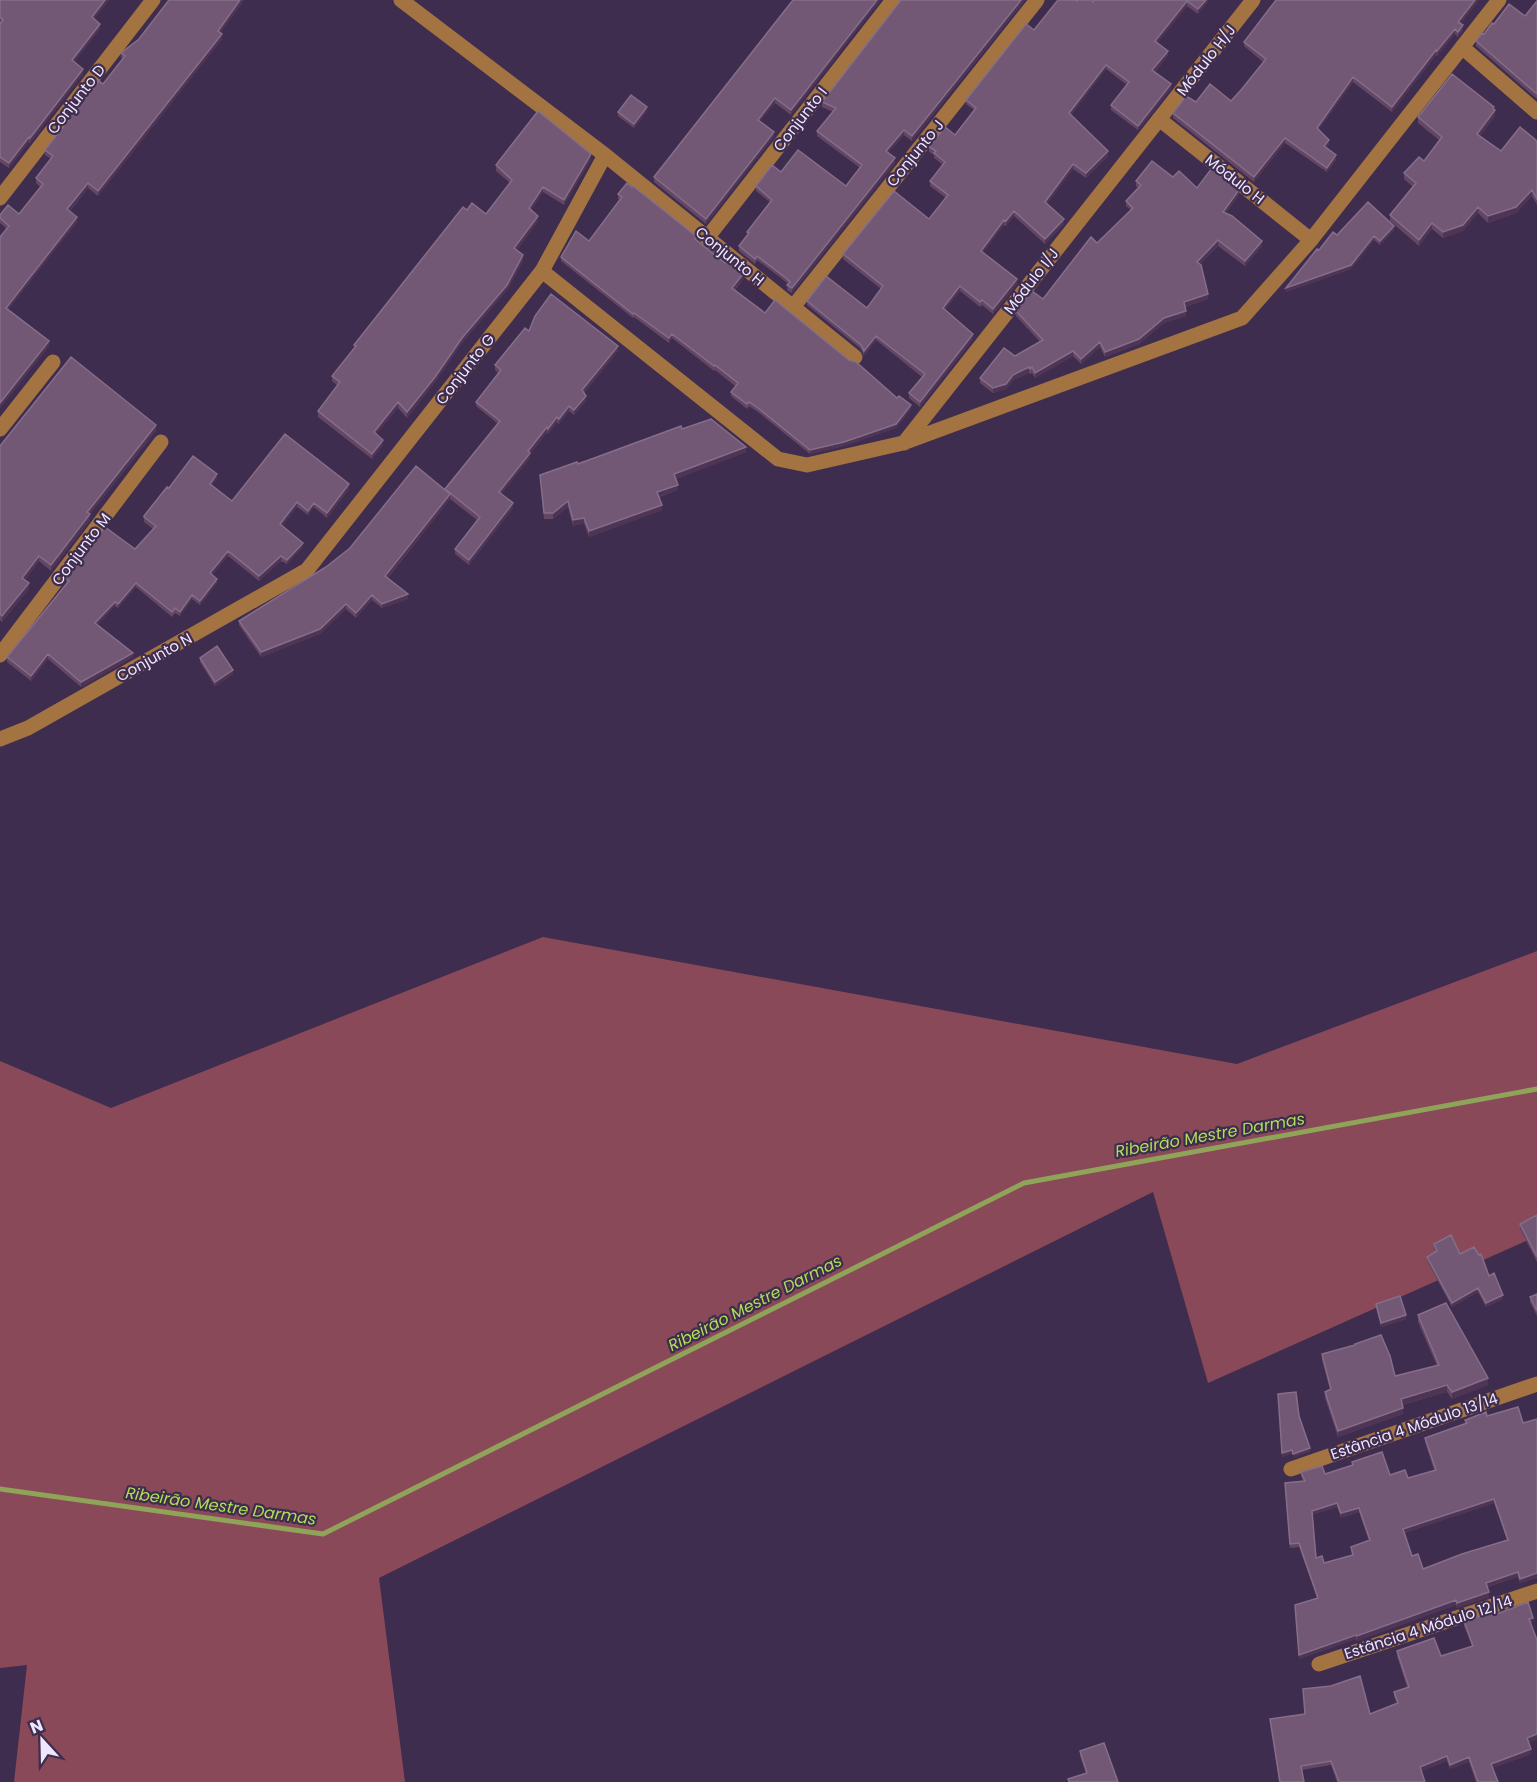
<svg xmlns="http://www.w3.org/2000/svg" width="1537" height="1782" font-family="Poppins,sans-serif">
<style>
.green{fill:#894958}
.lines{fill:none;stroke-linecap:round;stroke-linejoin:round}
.stream{stroke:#8fa459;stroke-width:5}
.minor{stroke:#a37341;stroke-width:15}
.wall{fill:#634764;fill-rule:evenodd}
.shaded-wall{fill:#4e3555}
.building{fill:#725875;stroke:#866e8a;stroke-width:1.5;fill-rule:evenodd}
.labels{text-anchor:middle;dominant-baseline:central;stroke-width:4.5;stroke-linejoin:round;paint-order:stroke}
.street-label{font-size:15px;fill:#f0e6fd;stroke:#3e2d4f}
.water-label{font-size:16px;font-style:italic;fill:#b0de56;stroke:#3e2d4f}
</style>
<rect width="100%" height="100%" fill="#3e2d4f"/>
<!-- green -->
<path class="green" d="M543,937L1237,1064L1537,951V1236L1208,1383L1153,1192L379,1578L405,1782H14L27,1665L0,1668V1061L111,1108Z"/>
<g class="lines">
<!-- stream -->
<path class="stream" d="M0,1489L323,1534L1024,1183L1537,1089"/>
<!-- minor -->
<path class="minor" d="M401,0L605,155L855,357
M1462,47L1537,112
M1159,119L1311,240
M0,198L153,0
M707,238L893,0
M542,271L778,459L807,465L903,443L1242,318L1311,240L1499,0
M793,307L1037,0
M0,429L53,362
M904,443L1253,0
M0,655L161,442
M0,739L28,728L307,570L542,271L605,155
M1291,1469L1537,1384
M1319,1664L1537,1591"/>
</g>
<!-- wall -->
<path class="wall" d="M0,0H109L94,19L100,29L74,62L83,74L30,143L29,142L9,168L0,162Z
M169,0H244L220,33L222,39L98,196L88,188L70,211L77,222L8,309L49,346L0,408L7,229L0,223V215L19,214L40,187L36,183V178L51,159L45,155V150L103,84L123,59L121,58V53L139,39Z
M793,0L791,115L775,103L760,121L774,136L706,224L654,182V177Z
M901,0H1025L912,141L904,135L888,153L895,163L792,293L787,290L788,284L786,282L757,260L755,264L739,251V246L747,235V232L770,202L756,191V186L781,172L846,186L860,168L817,136V131L833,112L822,107V102Z
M1209,0L1198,14L1187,6L1157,43L1168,55L1155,72L1171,89L1138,130L1111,110V105L1127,85L1106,69L1071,115L1108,156L1086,178L1073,169L1047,204L1064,224L1045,244L1014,216L1006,226L1004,225L983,252L1017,284L993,314L982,305L980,307L960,291L945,310L973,339L920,407L909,398V393L922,377L876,340L864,356L861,349L807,305V301L867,308L881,289L843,259V254L929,219L946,198L930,186V181L943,165L934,158V155L929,152V147L955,135L974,110L966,104V100L1034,30L1077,1Z
M1479,0L1460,24L1463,30L1458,37L1455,34L1437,56L1436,55L1392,112L1353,82L1319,129L1329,144L1327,148L1336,160L1327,172L1285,143L1254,182L1173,118V113L1196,102L1231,101L1241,90L1263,62L1244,46V42Z
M1537,1V99L1476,46V41L1494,24L1525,16Z
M1494,109L1495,116L1480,136L1501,151L1537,141V205L1532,196L1516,213L1488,223L1478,213L1463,231L1443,238L1432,229L1419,246L1390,221V215L1413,187L1404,179V173L1424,161L1439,140L1418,123V117Z
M647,111L634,128L618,116V112Z
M591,159L564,205L543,192L531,210L538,221L517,250L523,261L507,290L462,343L435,382L407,418L398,408L376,434L383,445L372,459L318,417V411L338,386L332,381V376L354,348V345L467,210L486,214L510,183L496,171V165Z
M1173,177L1197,188L1239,195L1226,213L1262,246L1245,266L1218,246L1200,264L1208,299L1185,307L1186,316L1164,323L1139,344L1105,357L1100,347L1081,364L1073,356L1035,378L1032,373L1030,374L1029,373L1013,380L1006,389L993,393L980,383V378L1015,356L1040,342L1016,316V311L1043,299L1131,210L1126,206V201L1138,188L1136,186V181Z
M618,194L695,239L743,279L735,290L765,313L849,360L911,409L896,428L844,446L810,454L758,412L749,406L747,409L731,396V392L735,386L715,370L714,371L672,338L669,343L634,317L633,318L561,261V257L589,241L620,200L618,199Z
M1394,230L1380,245L1374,240L1351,269L1286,292L1319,250L1337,235Z
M529,331L618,351L584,393L586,401L574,415L569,411L559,424L557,422L548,434L547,432L530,454V458L501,494L513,508L469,565L455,554V549L477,520L450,499L388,578L408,599L382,608L372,600L356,618L346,609L320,634L261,657L239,625V621L326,567L445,490L498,424L476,406V402L498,373L495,370V365Z
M682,429L746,452L676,479L678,490L659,497L662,510L589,537L584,523L573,526L568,507L553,519H544L540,475Z
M156,431L90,514V520L51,571L39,561L25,580L29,589L2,622L0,620V446Z
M217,479L212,485L232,501L349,489L327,518L314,507L308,515L297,507L282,526L303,547L287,564L281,561L259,581L228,556L212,575L217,583L200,605L192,599L180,616L175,613L172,617L136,587L118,608L115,606L97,625L133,657L81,687L48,659L31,681L7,662V657L66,583V579L135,549L153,529L144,522V516L169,488Z
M200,658L233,674L215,686L200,662Z
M1537,1215V1262L1520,1229V1224Z
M1434,1244L1460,1254L1489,1276L1503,1299L1486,1307L1478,1292L1452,1307L1427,1261V1257L1436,1252L1434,1248Z
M1537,1294V1316L1530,1302V1297Z
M1376,1304L1406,1319L1381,1327L1376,1308Z
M1418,1315L1488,1385L1452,1399L1447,1392L1402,1405L1403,1414L1338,1437L1325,1398V1392L1330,1390L1322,1360V1354L1395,1376L1437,1366L1418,1322Z
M1487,1416L1523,1423L1537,1419V1578L1520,1583L1518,1577L1487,1587L1489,1597L1457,1608L1456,1605L1357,1641L1356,1639L1299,1659L1295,1610L1317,1598L1299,1547L1290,1548L1285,1488L1303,1481L1301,1476V1472L1325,1474L1352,1466V1462L1390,1475L1408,1478L1434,1470L1425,1442V1438L1465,1424V1420ZM1494,1503L1507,1540L1423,1569L1412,1556L1404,1533ZM1337,1507L1341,1518L1359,1512L1369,1541L1351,1547L1352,1555L1324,1563L1316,1558L1312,1515Z
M1497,1614L1533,1622L1531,1623L1537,1640V1739L1528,1742L1531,1754L1492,1768L1498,1782H1476L1469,1762L1450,1769L1447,1761L1421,1771L1425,1782H1337L1331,1765L1302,1770L1304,1782H1279L1270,1719L1370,1714L1397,1704L1394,1696V1692L1407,1687L1397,1656V1651L1441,1656L1472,1646L1464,1626V1621Z
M1080,1751L1118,1782H1068V1779L1086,1773L1080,1756Z"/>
<!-- shaded-wall -->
<path class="shaded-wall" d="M105,0H109L92,22V17Z
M240,0H244L218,36V31Z
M877,0H881L791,115V110Z
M1021,0H1025L912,141V136Z
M1206,0H1209L1198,14V9Z
M1475,0H1479L1458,27V22Z
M1187,1V6L1155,46V41Z
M100,24V29L72,65V60Z
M1463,25V30L1458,37V32Z
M1455,29V34L1437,56V51Z
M222,34V39L98,196V191Z
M1436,50V55L1392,112V107Z
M1168,51V55L1152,75V70Z
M1106,65V69L1069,118V113Z
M83,69V74L30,143V138Z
M1353,77V82L1317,132V128Z
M1171,84V89L1138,130V126Z
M775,98V103L758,124V120Z
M647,107V111L634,128V124Z
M1494,107L1495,116L1477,140V134Z
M904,130V135L886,156V151Z
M774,132V136L706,224V219Z
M29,137V142L9,168V163Z
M1285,138V143L1254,182V177Z
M1329,140V144L1324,151V146Z
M1108,151V156L1086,178V173Z
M591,154V159L564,205V200Z
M1336,155V160L1327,172V168Z
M895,158V163L792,293V288Z
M1073,164V169L1045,207V202Z
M88,183V188L67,214V209Z
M543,187V192L529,214V208Z
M1239,190V195L1223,217V212Z
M1532,190V196L1516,213L1488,223V216Z
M1478,207V213L1463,231L1443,238V232Z
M1014,211V216L1006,226V221Z
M538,216V221L514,254V248Z
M77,217V222L6,313V308Z
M1064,219V224L1045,244V239Z
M1004,220V225L981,255V251Z
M1432,223V229L1419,246V240Z
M1394,226V230L1380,245V241Z
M1374,236V240L1351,269L1286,292V288Z
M1218,240V246L1197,267V262Z
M1262,241V246L1245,266V261Z
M523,255V261L507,290L462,343L435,382L407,418V412Z
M743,274V279L732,292V288Z
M1017,279V284L993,314V309Z
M960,286V291L943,313V308Z
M1208,294V299L1184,307V302Z
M1186,311V316L1164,323L1139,344L1105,357V352L1164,318Z
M672,334V338L669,343V338Z
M973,334V339L920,407V402Z
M876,336V340L864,356V351Z
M49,341V346L0,408V403Z
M1100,342V347L1081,364V359Z
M618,346V351L582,395V390Z
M1073,351V356L1035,378V373Z
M1029,367V373L1013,380L1006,389L993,393V388L1013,375Z
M586,396V401L574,415V410Z
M398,402V408L374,437V432Z
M911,405V409L896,428L844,446L810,454V450Z
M569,406V411L559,424V419Z
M557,417V422L548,434V429Z
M156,425V431L90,514V520L51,571V565L87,512Z
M547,427V432L530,454V458L499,497V492Z
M383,440V445L372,459V454Z
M746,447V452L674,480V474Z
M217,474V479L210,488V484Z
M349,484V489L327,518V513Z
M678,485V490L657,497V492Z
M450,494V499L385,581V576Z
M568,501V507L553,519V513Z
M297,502V507L280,529V524Z
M314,503V507L308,515V511Z
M513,503V508L469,565V560Z
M662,505V510L589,537V531Z
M584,518V523L573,526V520Z
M303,543V547L287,564V560Z
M228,551V556L210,578V573Z
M39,556V561L22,584V578Z
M281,556V561L259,581V576Z
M217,579V583L200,605V601Z
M29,583V589L2,622V616Z
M136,583V587L118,608V604Z
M408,594V599L382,608V604Z
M192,595V599L180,616V612Z
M372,595V600L356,618V613Z
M115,602V606L95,627V623Z
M346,604V609L320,634L261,657V652Z
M133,653V657L81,687V682Z
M48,654V659L31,681V676Z
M233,670V674L215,686V682Z
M1478,1288V1292L1452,1307V1303Z
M1503,1295V1299L1486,1307V1303Z
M1406,1315V1319L1381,1327V1323Z
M1488,1378V1385L1452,1399V1392Z
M1447,1385V1392L1401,1405V1399Z
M1403,1408V1414L1338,1437V1431Z
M1310,1448V1452L1293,1458V1454Z
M1292,1450V1454L1282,1457V1453Z
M1494,1499V1503L1403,1533V1529Z
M1337,1503V1507L1312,1515V1511Z
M1359,1508V1512L1341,1518V1513Z
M1518,1572V1577L1486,1587V1583Z
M1537,1573V1578L1520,1583V1579Z
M1489,1592V1597L1457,1608V1603Z
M1456,1600V1605L1357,1641V1636Z
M1533,1618V1622L1529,1623V1619Z
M1356,1635V1639L1299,1659V1655Z
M1537,1734V1739L1527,1742V1738Z
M1531,1749V1754L1491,1768V1764Z
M1447,1756V1761L1420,1772V1767Z
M1469,1757V1762L1450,1769V1765Z"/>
<!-- building -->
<path class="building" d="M0,0H105L92,17L100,24L72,60L83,69L30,138L29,137L9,163L0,157V24L3,20L0,17Z
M169,0H240L218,31L222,34L98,191L88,183L67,209L77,217L6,308L49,341L0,403V237L9,226L0,218V215L8,205L19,214L43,184L36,178L53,156L45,150L99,81L103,84L125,56L121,53L139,39Z
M793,0H877L791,110L775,98L758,120L774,132L706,219L654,177Z
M901,0H1021L912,136L904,130L886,151L895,158L792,288L787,285L790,282L786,278L757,256L755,259L739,246L749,233L747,232L772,200L756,186L772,165L781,172L798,150L846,186L862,165L817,131L836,108L822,102Z
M1058,0H1075L1077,1L1078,0H1091L1093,2L1094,0H1206L1198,9L1187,1L1155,41L1168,51L1152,70L1171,84L1138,126L1111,105L1129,82L1106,65L1069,113L1108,151L1086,173L1073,164L1045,202L1064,219L1045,239L1014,211L1006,221L1004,220L981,251L1017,279L993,309L982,300L980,302L960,286L943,308L973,334L920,402L909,393L925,374L876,336L864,351L861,345L807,301L826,276L867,308L883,286L843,254L894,191L929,219L948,195L930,181L945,162L934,153L936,151L929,147L945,127L955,135L976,108L966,100L1026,24L1034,30Z
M1276,0H1475L1458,22L1463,25L1458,32L1455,29L1437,51L1436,50L1392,107L1353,77L1317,128L1329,140L1324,146L1336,155L1327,168L1285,138L1254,177L1173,113L1186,96L1196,102L1210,84L1231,101L1241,90L1266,59L1244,42Z
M1537,1V94L1476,41L1482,33L1484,34L1492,23L1494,24L1509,4L1525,16Z
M1452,74L1494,107L1493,109L1495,110L1477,134L1501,151L1520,127L1537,141V199L1532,190L1516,207L1488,216L1478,207L1463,225L1443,232L1432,223L1419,240L1390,215L1416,183L1404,173L1419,157L1424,161L1442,137L1418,117Z
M631,95L647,107L634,124L618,112Z
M538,111L591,154L564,200L543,187L529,208L538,216L514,248L523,255L507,285L462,338L435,377L407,412L398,402L374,432L383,440L372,454L318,411L340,382L332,376L356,346L354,345L463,207L467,210L472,203L486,214L512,180L496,165Z
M1152,161L1173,177L1179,171L1197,188L1212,168L1239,190L1223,212L1232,216L1262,241L1245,261L1218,240L1197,262L1201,265L1208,294L1184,302L1186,311L1164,318L1139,339L1105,352L1100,342L1081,359L1073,351L1035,373L1032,367L1030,369L1029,367L1013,375L1006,384L993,388L980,378L1004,348L1015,356L1043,340L1016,311L1032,291L1043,299L1091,237L1097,243L1133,208L1126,201L1141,185L1136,181Z
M627,183L632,187L633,186L696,236L695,239L725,263L727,261L743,274L732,288L765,313L775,300L849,360L856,362L897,398L899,396L911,405L896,424L844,442L810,450L758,408L749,402L747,404L731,392L738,383L715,365L714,366L672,334L669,338L634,313L633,314L561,257L576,231L589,241L622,197L618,194Z
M1368,202L1394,226L1380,241L1374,236L1351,265L1286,288L1317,249L1319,250L1333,232L1337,235Z
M551,294L618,346L582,390L586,396L574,410L569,406L559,419L557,417L548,429L547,427L528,451L530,453L499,492L513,503L469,560L455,549L480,517L445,489L500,421L476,402L501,370L495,365L525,328L529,331L535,316Z
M71,357L156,425L89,510L87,512L90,514L51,565L39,556L22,578L29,583L2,616L0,614V446Z
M711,419L746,447L674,474L678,485L657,492L662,505L589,531L584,518L573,520L568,501L553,513H544L540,475L577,462L578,464L681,426L682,429Z
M285,434L349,484L327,513L314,503L308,511L297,502L280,524L303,543L287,560L281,556L259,576L228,551L210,573L217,579L200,601L192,595L180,612L175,608L172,612L136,583L118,604L115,602L95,623L133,653L81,682L48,654L31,676L7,657L69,581L66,579L105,527L135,549L156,526L144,517V516L167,487L169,488L193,456L217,474L210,484L232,501Z
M416,466L450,494L385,576L408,594L382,604L372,595L356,613L346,604L320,629L261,652L239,621L326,567L350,548Z
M217,646L233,670L215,682L200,658Z
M1537,1215V1257L1520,1224Z
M1451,1235L1460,1254L1474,1247L1479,1255L1481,1254L1489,1276L1494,1273L1503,1295L1486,1303L1478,1288L1452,1303L1427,1257L1437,1251L1434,1244Z
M1537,1294V1311L1530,1297Z
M1400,1296L1406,1315L1381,1323L1376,1304Z
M1446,1303L1488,1378L1452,1392L1447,1385L1401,1399L1403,1408L1338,1431L1325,1392L1331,1389L1322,1354L1355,1345V1344L1381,1335L1390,1356L1395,1376L1439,1365L1418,1315Z
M1296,1392L1299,1416L1310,1448L1293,1454L1292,1450L1282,1453L1278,1394Z
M1518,1407L1523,1423L1537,1419V1573L1520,1579L1518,1572L1486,1583L1489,1592L1457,1603L1456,1600L1357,1636L1356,1635L1299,1655L1295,1605L1318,1598L1299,1543L1290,1544L1285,1483L1305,1481L1301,1472L1322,1466L1325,1474L1353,1465L1352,1462L1382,1452L1390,1475L1405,1470L1408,1478L1436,1470L1425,1438L1467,1423L1465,1420L1486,1412L1487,1416ZM1494,1499L1508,1540L1462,1554L1423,1569L1418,1554L1412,1556L1403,1529ZM1337,1503L1341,1513L1359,1508L1370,1540L1351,1547L1353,1555L1324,1563L1322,1556L1316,1558L1312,1511Z
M1528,1602L1533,1618L1529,1619L1537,1640V1734L1527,1738L1531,1749L1491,1764L1498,1782H1478L1469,1757L1450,1765L1447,1756L1420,1767L1425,1782H1339L1331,1761L1301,1766L1304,1782H1280L1270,1719L1305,1714L1303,1689L1331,1686L1360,1676L1370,1714L1398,1703L1394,1692L1409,1687L1397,1651L1434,1638L1441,1656L1473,1646L1464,1621L1496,1611L1497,1614Z
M1104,1743L1118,1782H1069L1068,1779L1087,1773L1080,1751Z"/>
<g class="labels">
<!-- street labels -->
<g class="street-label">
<text transform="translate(1206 60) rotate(-52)">Módulo H/J</text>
<text transform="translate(76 99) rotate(-52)">Conjunto D</text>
<text transform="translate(800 119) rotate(-52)">Conjunto I</text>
<text transform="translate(915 153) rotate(-51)">Conjunto J</text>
<text transform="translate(1235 179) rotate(38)">Módulo H</text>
<text transform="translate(730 256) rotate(39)">Conjunto H</text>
<text transform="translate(1031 281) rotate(-52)">Módulo I/J</text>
<text transform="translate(465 369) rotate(-52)">Conjunto G</text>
<text transform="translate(81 549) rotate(-53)">Conjunto M</text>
<text transform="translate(154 657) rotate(-29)">Conjunto N</text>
<text transform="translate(1414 1426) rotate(-19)">Estância 4 Módulo 13/14</text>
<text transform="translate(1428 1627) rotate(-18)">Estância 4 Módulo 12/14</text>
</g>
<!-- water labels -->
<g class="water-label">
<text transform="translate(1210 1135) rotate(-10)">Ribeirão Mestre Darmas</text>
<text transform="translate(755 1303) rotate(-27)">Ribeirão Mestre Darmas</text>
<text transform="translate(221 1506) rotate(8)">Ribeirão Mestre Darmas</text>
</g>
</g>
<!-- north arrow -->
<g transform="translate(42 1740) rotate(338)" stroke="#3e2d4f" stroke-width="4.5" paint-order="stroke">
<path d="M0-4.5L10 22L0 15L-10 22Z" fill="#f0e6fd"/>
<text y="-9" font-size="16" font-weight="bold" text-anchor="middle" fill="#f0e6fd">N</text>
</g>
</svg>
